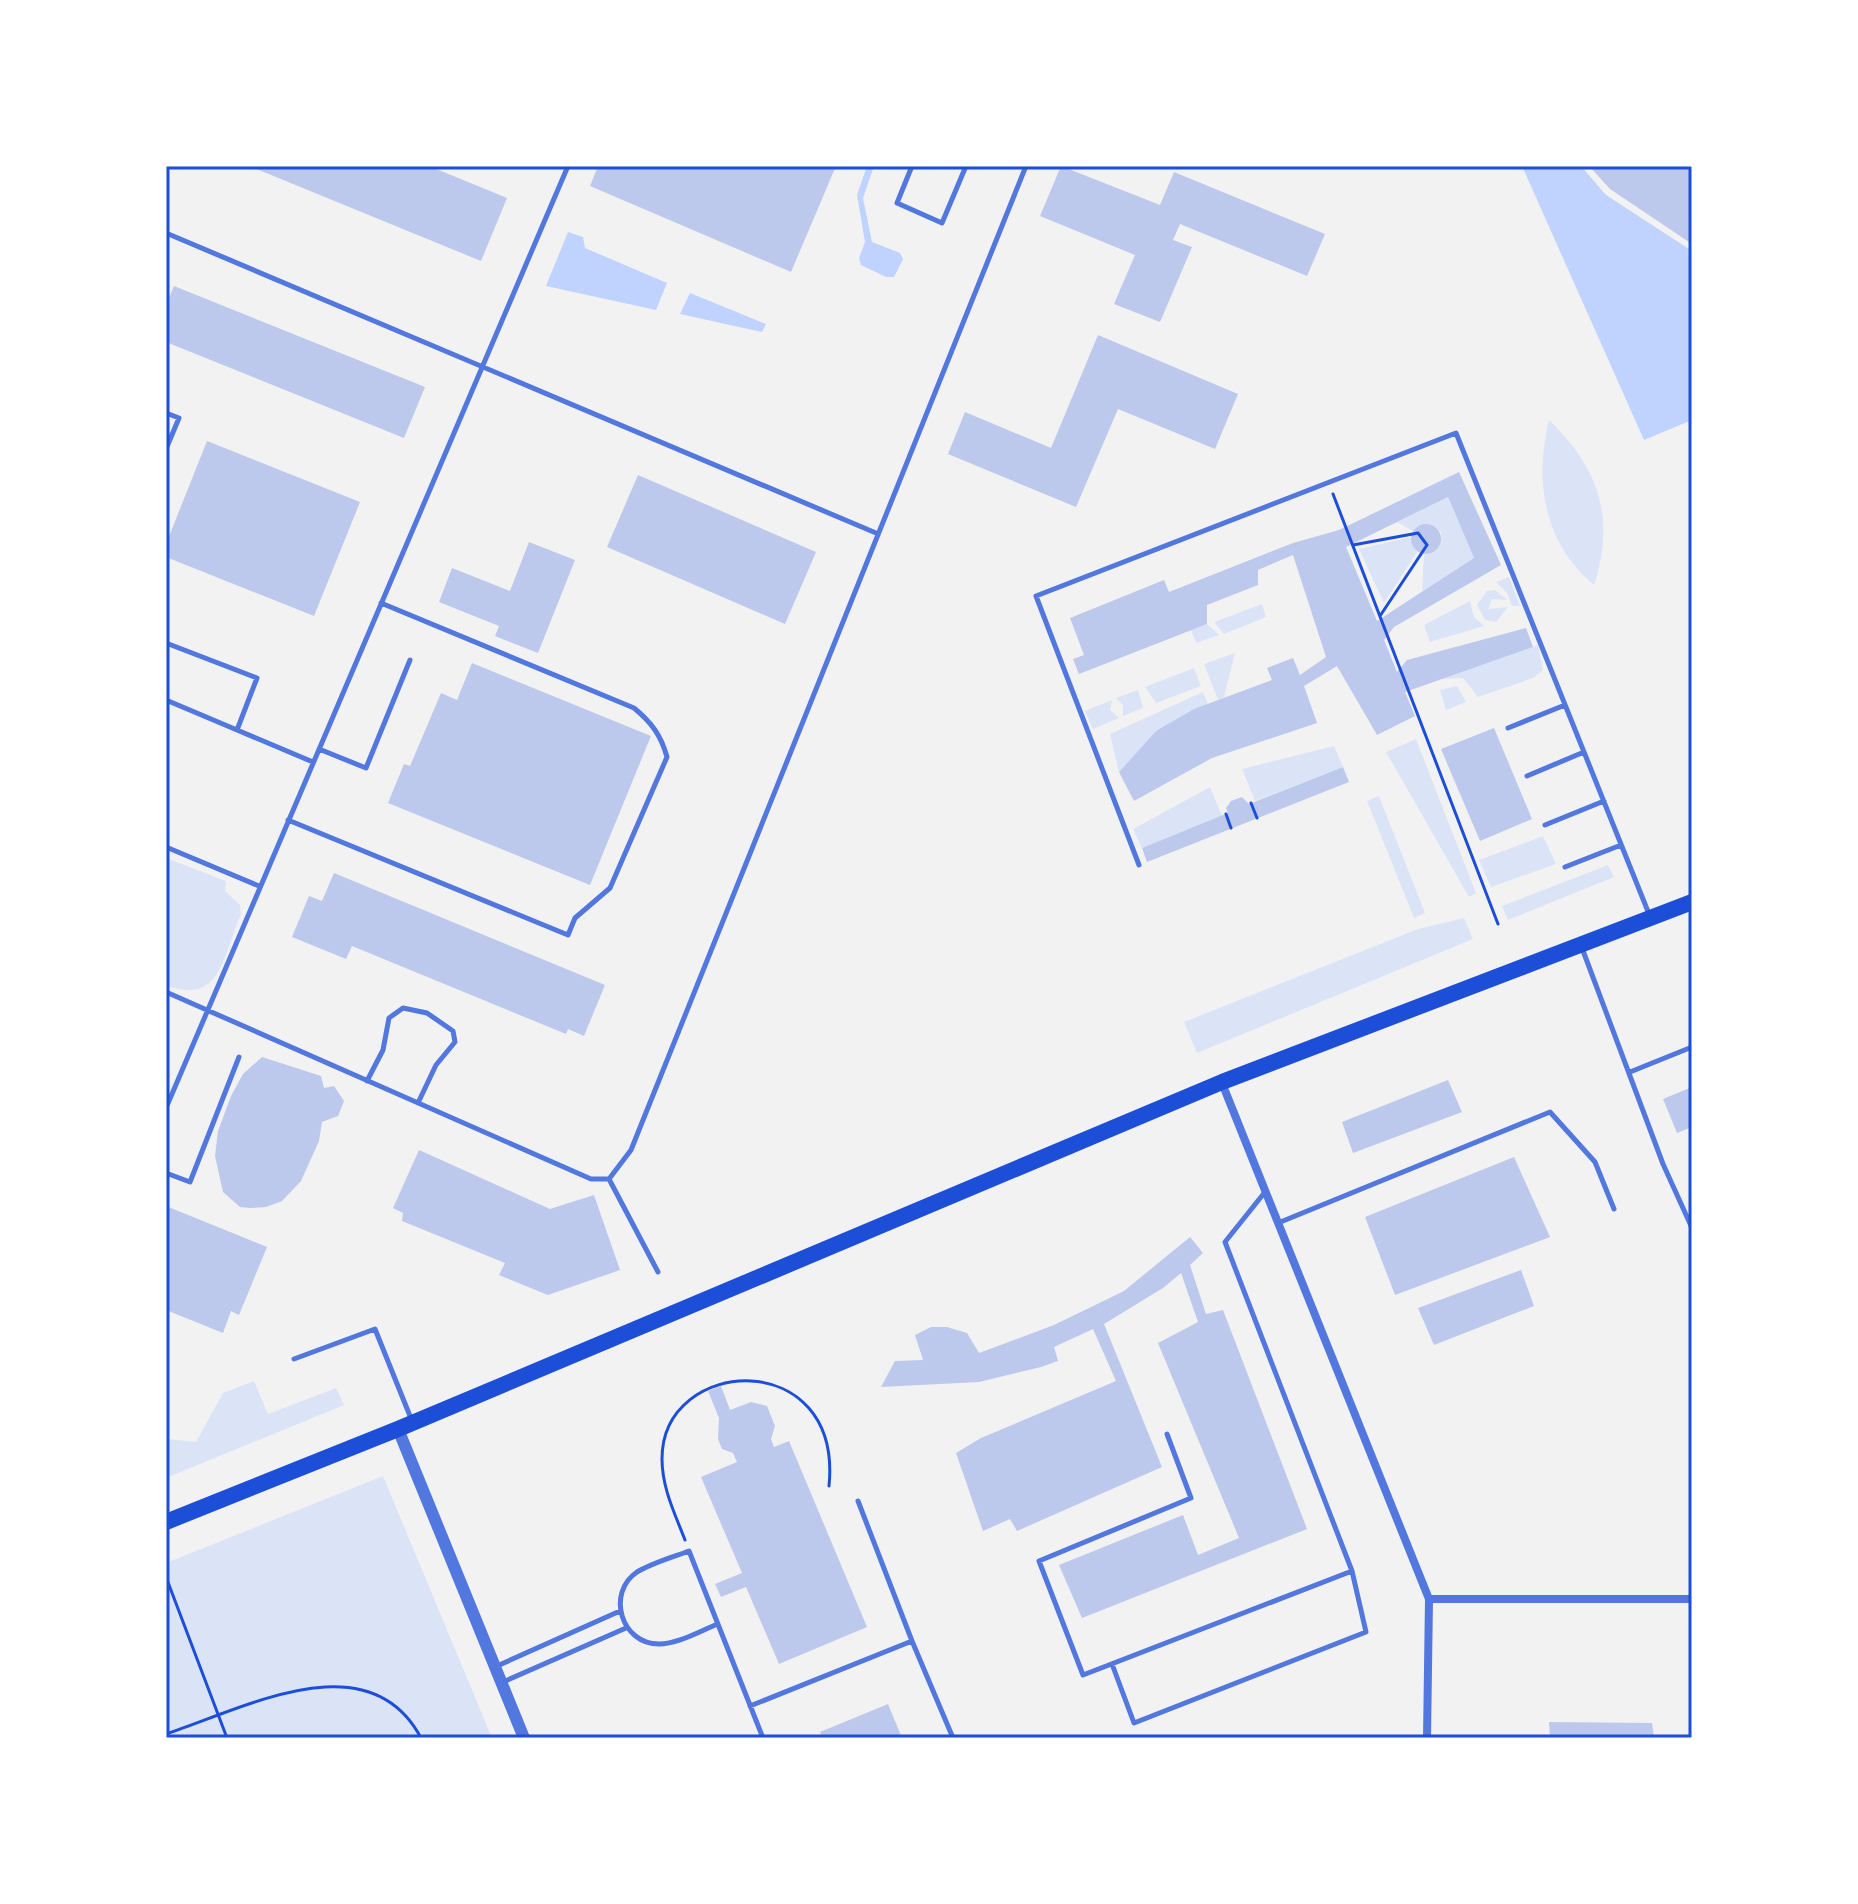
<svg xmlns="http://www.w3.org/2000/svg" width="1858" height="1904" font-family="'Fira Sans',sans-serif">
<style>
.green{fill:#dbe4f7}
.water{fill:#bfd3fe}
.building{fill:#bdc9ec;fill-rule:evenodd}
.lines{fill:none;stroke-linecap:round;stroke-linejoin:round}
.path{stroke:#1d4ed8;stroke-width:3}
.service{stroke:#5277de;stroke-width:5}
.minor{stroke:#5277de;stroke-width:8}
.tertiary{stroke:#5277de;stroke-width:12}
.primary{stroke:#1d4ed8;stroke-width:16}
.neatline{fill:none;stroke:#1d4ed8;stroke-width:3}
</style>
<rect width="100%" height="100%" fill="#f2f2f2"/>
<!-- green -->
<path class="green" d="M1549,420C1599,468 1616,518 1594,585C1543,542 1534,481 1549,420Z
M1448,497L1474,558L1422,592L1424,555L1440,546L1441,532L1429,524L1413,531L1397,522Z
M1411,537L1417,552L1384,603L1359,549Z
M1509,577L1520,606H1512L1507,593L1496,582Z
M1495,590L1507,600L1492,599L1488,609L1508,607L1496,622L1485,620L1477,605L1487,591Z
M1470,601L1474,617L1484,626L1430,642L1424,625Z
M1262,604L1266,617L1224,634L1214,622Z
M1207,624L1219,635L1196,643L1191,630Z
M1538,645L1543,670L1533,678L1478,697L1463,678L1442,679Z
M1235,653L1224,697L1218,700L1204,664Z
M1194,668L1201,686L1156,703L1145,687Z
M1457,686L1466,702L1446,710L1440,690Z
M1138,690L1143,708L1123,716V705L1116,698Z
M1203,692L1208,704L1156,731L1119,772L1110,734Z
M1112,700L1110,710L1119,718L1093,729L1085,711Z
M1416,739L1476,893L1469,897L1386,752Z
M1334,746L1343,767L1255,801L1242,769Z
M1210,787L1222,816L1142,848L1133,829Z
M1379,796L1425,913L1414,918L1367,801Z
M1543,836L1556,864L1491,887L1479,860Z
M166,858L226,881L225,891L240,905L241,914C223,955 221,1007 166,985Z
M1608,865L1614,877L1508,920L1502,906Z
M1464,918L1473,939L1197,1053L1184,1022L1418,929Z
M254,1381L268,1414L336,1388L344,1405L166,1478V1439L196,1442L223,1393Z
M383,1476L492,1738H166V1563Z"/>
<!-- water -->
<path class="water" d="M867,166H874L863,198L872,242L900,253L903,259L894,277H886L861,265L859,258L865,242L857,195Z
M1522,166H1581L1606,195L1692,251V420L1644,440Z
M568,232L583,237L585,248L667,283L656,310L546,286Z
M690,293L766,324L762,332L680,314Z"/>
<!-- building -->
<path class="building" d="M249,166H429L507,198L481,261Z
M598,166H836L791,272L590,186Z
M1061,166L1160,205L1174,172L1325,234L1307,276L1180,224L1173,240L1192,247L1160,322L1114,304L1135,255L1040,216Z
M1589,166H1692V244L1610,189Z
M174,286L425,387L404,438L166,342V305Z
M1098,335L1238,394L1215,449L1118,409L1076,507L948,454L965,412L1051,448Z
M207,441L360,502L314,616L166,557V544Z
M1459,472L1501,565L1394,627L1384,640L1397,672L1407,660L1526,628L1533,647L1405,692L1415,716L1377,735L1337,666L1304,686L1317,723L1212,758L1134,801L1119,772L1156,731L1194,709L1272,680L1267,668L1293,658L1300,675L1326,657L1293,555L1258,570V585L1207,605V624L1079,674L1073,659L1084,655L1070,618L1164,580L1169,592L1293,543L1339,530ZM1448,497L1474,558L1377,621L1346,547Z
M638,475L816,552L785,624L607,547Z
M1411 539a15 15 0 1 1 30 0a15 15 0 1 1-30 0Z
M529,542L575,560L538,653L495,636L499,626L439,602L452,568L510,591Z
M472,663L651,736L590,885L388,803L404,764L410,766L441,693L457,700Z
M1494,728L1532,819L1480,841L1441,749Z
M1343,767L1349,782L1147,862L1142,848L1228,813L1226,808L1231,801L1242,797L1249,804Z
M334,873L605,985L584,1036L568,1029L566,1034L352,946L346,959L292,937L309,896L322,901Z
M262,1057L321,1076L324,1088L334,1086L344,1101L338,1116L322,1122L319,1141L301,1181L282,1201L266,1207L250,1208L240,1207L223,1192L215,1156L218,1131L231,1096L243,1074Z
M1448,1080L1462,1112L1353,1153L1342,1122Z
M1692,1087V1127L1677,1133L1663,1099Z
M419,1150L550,1209L594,1195L620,1270L548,1295L499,1275L505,1263L402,1221L403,1213L393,1208Z
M1514,1157L1550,1237L1395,1295L1365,1217Z
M166,1206L267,1247L239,1315L231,1311L223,1333L166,1310Z
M1190,1237L1203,1253L1190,1265L1206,1314L1223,1310L1307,1529L1082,1618L1059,1565L1183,1515L1198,1555L1239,1538L1158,1343L1198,1322L1181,1273L1163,1288L1104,1324L1162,1467L1017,1531L1010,1519L983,1531L956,1453L981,1438L1116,1381L1093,1329L1054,1347L1058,1361L1041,1367L979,1382L881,1387L895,1361L923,1360L915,1335L931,1327H947L967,1333L979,1353L1054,1325L1124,1291Z
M1521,1270L1534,1306L1434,1345L1418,1308Z
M721,1386L730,1410L751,1402L767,1406L775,1426L771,1439L774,1447L789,1441L867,1627L779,1664L746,1587L721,1597L715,1584L742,1573L701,1477L737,1462L733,1453L722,1449L718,1439L719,1418L708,1391Z
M888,1704L902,1738H822L820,1732Z
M1549,1722L1652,1723L1654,1738H1550Z"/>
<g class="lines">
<!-- path -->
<path class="path" d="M1333,494L1498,924
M1353,545L1418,533L1427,545L1380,616
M1251,803L1257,818
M1226,814L1231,828
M685,1540C675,1514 662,1488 662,1459C662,1355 843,1346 829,1486
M166,1577L227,1738
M166,1734C245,1708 369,1640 421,1738"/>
<!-- service -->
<path class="service" d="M912,166L897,203L942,223L966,166
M166,233L876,533
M166,413L179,418L166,449
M166,643L257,678L237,730L313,762
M166,700L237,730
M1508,728L1565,705
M319,749L366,768L410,660
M1527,776L1584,752
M288,820L568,935L575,918L610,888L667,757C661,735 651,722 634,708L381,603
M1545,825L1604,801
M166,847L259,886
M1139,865L1036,596L1456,433L1649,914
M1565,867L1621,845
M1582,948L1663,1164L1692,1228
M166,992L591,1179H609L631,1150L1026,166
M1630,1072L1692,1047
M367,1081L383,1050L389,1018L403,1008L427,1013L453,1031L455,1042L436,1065L418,1103
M166,1108L568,166
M166,1173L190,1182L239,1057
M609,1179L658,1272
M1278,1223L1550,1112L1595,1162L1614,1209
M294,1359L375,1329L412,1421
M1167,1434L1191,1498L1039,1561L1083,1675L1352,1571L1225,1242L1265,1192
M718,1624C700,1631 678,1644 659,1644C621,1644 606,1593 637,1572C652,1563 673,1557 689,1551L763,1738
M912,1641L953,1738
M1112,1664L1134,1723L1366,1632L1352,1571
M497,1666L620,1611
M503,1682L626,1628
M750,1706L912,1641L858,1501"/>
<!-- minor -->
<path class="minor" d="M1222,1083L1429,1599L1427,1738
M1429,1599H1692"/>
<!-- tertiary -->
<path class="tertiary" d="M398,1429L524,1738"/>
<!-- primary -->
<path class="primary" d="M166,1522L398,1429L1222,1082L1692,902"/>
</g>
<!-- border -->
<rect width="1858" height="1904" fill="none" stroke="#ffffff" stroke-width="336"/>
<rect x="168" y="168" width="1522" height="1568" class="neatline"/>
</svg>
